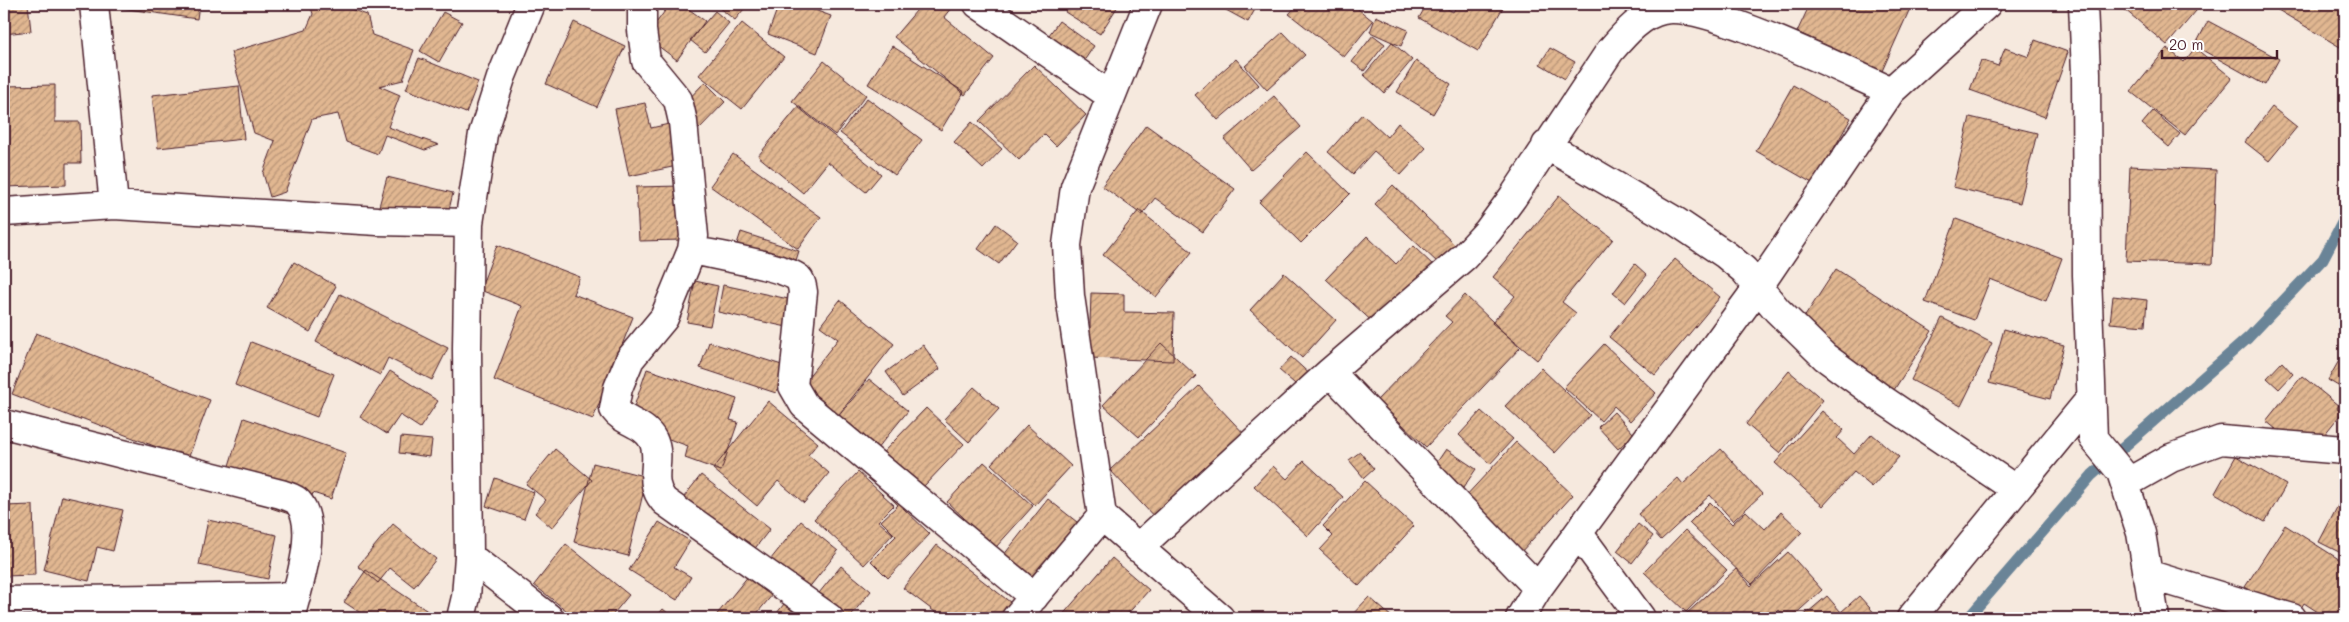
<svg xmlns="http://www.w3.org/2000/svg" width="2349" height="622" font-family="Mali,sans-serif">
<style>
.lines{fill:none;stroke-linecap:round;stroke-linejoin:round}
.stream{stroke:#6a8497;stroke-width:11}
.building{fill:url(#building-hatch);stroke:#4a1f2b}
.street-casing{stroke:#4a1f2b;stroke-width:31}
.street{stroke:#fff;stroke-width:28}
</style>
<defs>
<pattern id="building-hatch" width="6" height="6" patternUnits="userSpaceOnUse" patternTransform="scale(1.25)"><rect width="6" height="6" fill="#e1b791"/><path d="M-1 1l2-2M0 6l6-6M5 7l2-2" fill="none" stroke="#b89477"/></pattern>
</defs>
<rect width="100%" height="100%" fill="#f6e9de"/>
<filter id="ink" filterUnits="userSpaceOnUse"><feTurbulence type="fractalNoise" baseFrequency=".02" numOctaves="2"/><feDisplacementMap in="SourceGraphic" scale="10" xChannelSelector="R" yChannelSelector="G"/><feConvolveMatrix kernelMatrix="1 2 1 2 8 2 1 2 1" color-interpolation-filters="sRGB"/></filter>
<g filter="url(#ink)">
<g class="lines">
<!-- stream -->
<path class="stream" d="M1968,618L2092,475L2248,338L2323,259L2345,217"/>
</g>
<!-- building -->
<path class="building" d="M4,4H28L31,31L4,34Z
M122,4H199L197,19L121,8Z
M310,4H336L367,15L372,35L414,50L403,80L379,86L400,95L388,127L439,145L425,150L385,135L378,154L346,142L338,114L312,119L285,192L270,197L263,173L275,141L254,133L231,52L306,30L313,14Z
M670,4H682L705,21L677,60L646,37Z
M714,4H748L735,20Z
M779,4H798L831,16L817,53L768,34Z
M922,4H945L951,8L944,17L994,58L965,95L894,37Z
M1070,4H1115L1118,6L1100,34L1065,12Z
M1215,4H1258L1248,22Z
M1298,4H1352L1373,21L1344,57L1289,14Z
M1427,4H1439L1453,12L1458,4H1505L1478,51L1419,18Z
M1810,4H1912L1882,71L1797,32Z
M2118,4H2202L2167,45Z
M2268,4H2345V50Z
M715,11L729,23L705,52L690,40Z
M443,12L462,22L439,62L420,51Z
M1376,16L1408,30L1401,46L1370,32Z
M1059,21L1094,46L1075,74L1039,49Z
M2208,21L2279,59L2265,85L2195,46Z
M574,22L625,46L597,107L546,84Z
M742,23L784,57L742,109L699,75Z
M1283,32L1305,55L1267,90L1245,66Z
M1373,35L1385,44L1364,71L1352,62Z
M2035,40L2068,52L2045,117L1970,90L1981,60L1998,66L2005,48L2029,57Z
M1392,42L1412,60L1384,93L1364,75Z
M892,46L964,92L941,130L868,84Z
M1550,48L1575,62L1565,79L1540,64Z
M2167,48L2184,62L2195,48L2232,78L2185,135L2131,92Z
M419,58L478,82L466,113L406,89Z
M1236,59L1259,85L1218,120L1195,95Z
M824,61L866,95L835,135L792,101Z
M1416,61L1451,84L1433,114L1397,92Z
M1034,65L1086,115L1056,146L1044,134L1019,160L979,121Z
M705,82L725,102L699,129L679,109Z
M55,85V122H80L81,163H66V185L4,187V86Z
M1793,85L1851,118L1814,184L1756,151Z
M239,86L244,139L158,148L152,95Z
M1274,96L1301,127L1251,170L1224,139Z
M867,98L922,140L895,175L840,133Z
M645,103L651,128L669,124L677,166L629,176L615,109Z
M798,107L881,174L866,192L828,162L803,193L758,156Z
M2272,107L2297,127L2269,161L2245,142Z
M2153,111L2180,134L2169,147L2142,124Z
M1362,114L1387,137L1398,123L1426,148L1401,175L1374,151L1353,174L1328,152Z
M1970,117L2037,133L2020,203L1953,187Z
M972,122L1002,149L983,169L954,142Z
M1146,125L1235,189L1203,232L1155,198L1142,215L1102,186Z
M1307,152L1350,194L1301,243L1259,202Z
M733,154L821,217L798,249L710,186Z
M2130,166L2216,170L2212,264L2126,261Z
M387,177L453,193L445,226L378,210Z
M1393,185L1455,245L1438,263L1375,204Z
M681,186L683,240L639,241L636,187Z
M1559,196L1613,239L1562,302L1576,313L1537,360L1492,323L1515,296L1493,277Z
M1139,210L1192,252L1156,297L1103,255Z
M1956,219L2062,258L2046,301L1990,279L1974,320L1925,302Z
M996,224L1017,240L999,264L978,249Z
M741,232L799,251L790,279L732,259Z
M1367,236L1396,264L1413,246L1434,266L1377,326L1326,279Z
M497,245L580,277L573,294L633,317L593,419L494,380L522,306L480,290Z
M1675,259L1720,297L1655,375L1609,337Z
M294,262L336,286L310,332L267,308Z
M1635,264L1647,275L1625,303L1613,293Z
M1836,269L1932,331L1892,393L1796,330Z
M1284,273L1336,320L1302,358L1250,310Z
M695,281L718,286L710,326L687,322Z
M723,285L793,300L787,327L718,312Z
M1091,293L1124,294V312L1174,313L1173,361L1089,358Z
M340,294L448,348L432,380L388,358L380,375L316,342Z
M1465,295L1520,348L1426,447L1377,400L1452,322L1445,316Z
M2113,296L2147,300L2145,326L2110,323Z
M840,300L894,344L833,422L796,392L838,339L820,326Z
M1942,318L1992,343L1961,406L1911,380Z
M2004,329L2064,345L2050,399L1989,383Z
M36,333L210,400L188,459L81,418L80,420L12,394Z
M251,342L334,374L317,417L235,385Z
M709,342L785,366L776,393L700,368Z
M1161,343L1196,376L1139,437L1103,405Z
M1604,344L1656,393L1630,421L1614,406L1601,421L1564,387Z
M923,345L940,369L903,396L886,372Z
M2345,350V390L2328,380Z
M1291,357L1314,378L1302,390L1279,370Z
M2282,362L2293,374L2279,389L2267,378Z
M1541,368L1590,415L1555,453L1505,406Z
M647,369L737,399L730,420L738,422L721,471L685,458L688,446L628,424Z
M390,371L438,401L420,428L400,415L387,434L360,417Z
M1789,371L1823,400L1780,453L1746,424Z
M2302,376L2344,410L2308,455L2266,421Z
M869,379L908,411L862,467L823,435Z
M1199,386L1248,438L1159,522L1110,470Z
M974,387L999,409L969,442L944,419Z
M2345,395V413L2337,408Z
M768,401L818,443L808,455L829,473L804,503L778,481L757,506L713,469Z
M926,408L964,444L903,508L930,534L888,578L871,561L896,536L881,521L898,505L864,472Z
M1481,411L1513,439L1490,464L1459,435Z
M1822,411L1844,430L1837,438L1854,454L1872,434L1899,457L1872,487L1854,472L1823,506L1775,463Z
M1614,412L1634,434L1618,449L1598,427Z
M244,418L346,453L331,499L313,493L304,519L271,508L277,489L227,472Z
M1027,425L1071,466L1035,505L991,464Z
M401,437L432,440L430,457L399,453Z
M1516,442L1573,495L1520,553L1463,499Z
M555,449L592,480L552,528L535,513L546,500L526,484Z
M1446,449L1476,469L1461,491L1431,471Z
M1721,449L1762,494L1733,521L1710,495L1661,540L1638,514L1678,478L1683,484Z
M1360,452L1374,469L1364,478L1349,460Z
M2236,456L2286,485L2265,522L2215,493Z
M1304,461L1343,497L1308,536L1254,486L1273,466L1287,479Z
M984,462L1033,506L978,567L947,537L964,518L947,502Z
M593,463L647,477L628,556L574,542Z
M858,472L894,505L878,521L893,534L864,565L814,519Z
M701,475L770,529L742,565L673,511Z
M495,478L534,492L524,519L486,506Z
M1365,481L1414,526L1359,586L1320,550L1333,536L1323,526Z
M2344,494H2345V555L2319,542Z
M62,496L123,510L113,551L97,547L89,581L44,570Z
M1048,499L1082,526L1037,583L1003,556Z
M1710,502L1732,524L1746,511L1765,529L1781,512L1802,532L1752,584L1689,523Z
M33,505L35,575L4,576V506Z
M208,520L277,535L268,579L199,565Z
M801,521L838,551L800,599L763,569Z
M659,522L690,541L674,567L691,577L677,600L629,570Z
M393,524L436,559L414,587L390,568L378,583L358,566Z
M1638,524L1653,536L1632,563L1617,551Z
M2285,525L2345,563V618H2327L2304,603L2295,618L2245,587Z
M1685,530L1727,570L1686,612L1644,572Z
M566,544L629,595L610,618H576L534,585Z
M937,545L1015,606L1006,618H930L935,612L903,588Z
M1788,552L1822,590L1791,618H1786L1779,610L1770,618H1690L1686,614L1736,569L1751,586Z
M1112,558L1149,590L1124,618H1060Z
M841,566L871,591L849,618H817L806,609Z
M366,570L438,618H368L344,602Z
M749,575L773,594L753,618H714Z
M1827,596L1841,612L1859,596L1879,618H1801Z
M1369,597L1393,618H1349Z
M784,604L802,618H773Z
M663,609L674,618H655Z
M1590,611L1599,618H1584Z
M1147,613L1153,618H1142Z"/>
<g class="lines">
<defs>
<path id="street" d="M94,4L114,205
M642,4V30L646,61L678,100L683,122L694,236L692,250L664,318L630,359L618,388L614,409C624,423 643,422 653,440C663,461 646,480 664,501L829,618
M978,4L1111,96
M2083,4L2086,73L2087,275L2093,438L2121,472L2125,484L2141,533L2155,618
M1546,145L1677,222L1726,255L1744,270L1777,310L1825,357L1882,399L2015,489
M4,212L114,205L378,221L469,223
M692,250C713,255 784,266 798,278C802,282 802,287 803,292L793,386L804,405L1034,597
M1330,372L1538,588
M4,424L281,494C286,496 295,498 298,502C320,526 297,590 290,618
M2125,484L2171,458L2221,440L2345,450
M1102,516L1220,618
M1579,534L1641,618
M1138,548L1330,372L1464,257L1488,231L1513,197L1610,51C1623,36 1641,14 1663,10C1706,1 1845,71 1891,91
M469,556L549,618
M2147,574L2292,618
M4,601L296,597
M461,618L466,597L469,556L467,349L469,223L483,134L501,78L531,4
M1016,618L1102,516L1070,296L1067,245L1075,187L1148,4
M1520,618L1538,588L1759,286L1891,91L1987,4
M1911,618L2091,398"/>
</defs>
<!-- street casing -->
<use href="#street" class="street-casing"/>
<!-- street -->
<use href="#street" class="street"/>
</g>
</g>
<!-- margin -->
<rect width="2349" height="622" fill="none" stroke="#fff" stroke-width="20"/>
<rect x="10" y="10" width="2329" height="602" fill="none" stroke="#4a1f2b" stroke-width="2" filter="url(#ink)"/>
<!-- scale -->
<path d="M2162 50v8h115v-8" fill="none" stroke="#4a1f2b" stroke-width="2.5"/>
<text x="2169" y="50" font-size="15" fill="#4a1f2b" stroke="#ffffff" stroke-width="4" paint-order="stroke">20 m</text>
</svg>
